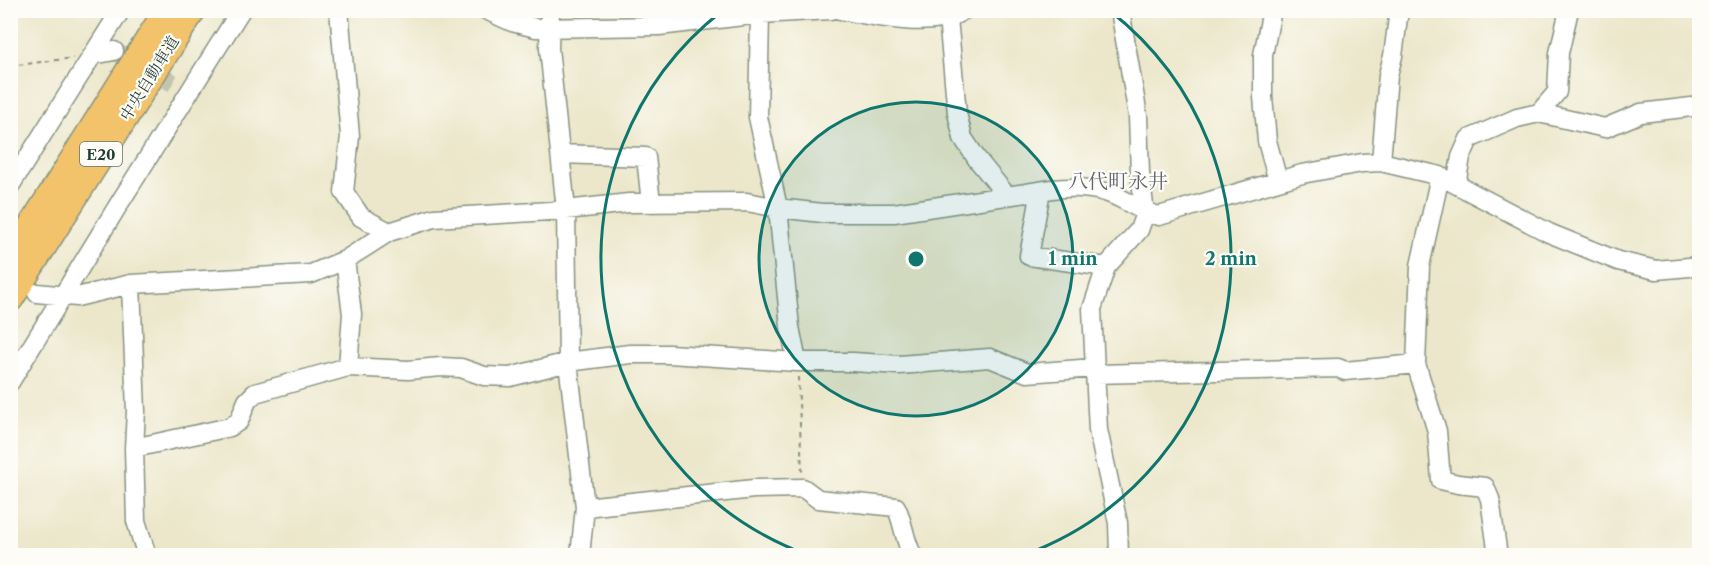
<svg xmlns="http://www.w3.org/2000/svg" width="1710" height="566" font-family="'Libre Caslon Text','Noto Serif JP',serif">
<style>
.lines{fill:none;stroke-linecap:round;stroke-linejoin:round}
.minor-tunnel{stroke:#c3c5ad;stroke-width:18;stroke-dasharray:18 9;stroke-linecap:butt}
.minor-casing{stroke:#869280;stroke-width:21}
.highway-casing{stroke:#869280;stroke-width:30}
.path{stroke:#869280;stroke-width:2;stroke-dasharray:4.5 4.5;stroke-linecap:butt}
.minor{stroke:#fff;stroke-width:18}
.highway{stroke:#f2c36a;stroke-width:27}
.ring{fill:none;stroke:#0f766e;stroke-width:3}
.labels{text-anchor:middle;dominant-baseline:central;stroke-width:4.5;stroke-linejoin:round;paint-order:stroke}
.shield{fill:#fdfcf7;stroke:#62766e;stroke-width:1.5}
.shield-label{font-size:15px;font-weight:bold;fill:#1f3d34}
.street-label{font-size:16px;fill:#1f3d34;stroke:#fdfcf7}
.quarter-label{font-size:20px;fill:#5e6472;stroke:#fdfcf7}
.centre{fill:#0f766e;stroke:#fdfcf7;stroke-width:3}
.ring-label{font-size:18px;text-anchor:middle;font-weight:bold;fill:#0f766e;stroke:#fdfcf7;stroke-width:4.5;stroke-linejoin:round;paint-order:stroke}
</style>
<rect width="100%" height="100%" fill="#fdfcf7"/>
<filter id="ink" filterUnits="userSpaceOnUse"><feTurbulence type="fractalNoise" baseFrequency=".0167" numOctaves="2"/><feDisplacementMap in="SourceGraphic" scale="12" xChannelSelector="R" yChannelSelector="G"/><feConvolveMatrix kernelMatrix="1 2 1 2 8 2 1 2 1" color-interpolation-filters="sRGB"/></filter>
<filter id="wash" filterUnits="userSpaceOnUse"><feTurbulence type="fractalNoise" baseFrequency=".008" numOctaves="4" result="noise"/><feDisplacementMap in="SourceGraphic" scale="24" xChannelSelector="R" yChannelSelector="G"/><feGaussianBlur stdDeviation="1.35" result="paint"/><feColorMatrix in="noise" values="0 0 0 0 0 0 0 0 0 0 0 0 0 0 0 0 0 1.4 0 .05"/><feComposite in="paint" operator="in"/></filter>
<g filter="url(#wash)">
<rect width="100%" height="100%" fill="#ece7cb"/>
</g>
<g filter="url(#ink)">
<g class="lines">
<!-- minor-tunnel -->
<path class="minor-tunnel" d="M114,51L173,83"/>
<defs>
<path id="minor" d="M339,10L350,136L344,192L361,217L389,232
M486,10L512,22L536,28L659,26L760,14L831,10
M550,10L549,48L566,210L568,362L585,507L580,556
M840,10C874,16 934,31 964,10
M1272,10L1263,55V97L1267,141L1278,181
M760,14L758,117L778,208L790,327L797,362
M948,18L957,113L963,138L977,159L1007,196
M93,55L114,51
M1539,113L1557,92L1559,53L1569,10
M560,154L646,157L651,203
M1381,162L1388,75L1393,56L1399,10
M1440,176L1420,266L1416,364L1437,431L1441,480L1458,484L1485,487L1490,499L1498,556
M1456,184L1461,157L1469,139L1517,118L1539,113L1605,128L1641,113L1700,106
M10,186L121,10
M1041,191L1029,256L1106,267
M345,260L352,314L348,367L408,370L441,367L461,368L484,376L510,377L568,362L630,354H669L797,362H853L899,365L990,358L1027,373L1094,368
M131,284L136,411L134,448L136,521L147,556
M37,293L77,297L131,284L311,274L345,260L389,232L434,218L566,210L629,203L747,202L778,208L822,213H894L1052,189C1071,187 1090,187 1108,193C1126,199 1140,212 1159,216L1302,174L1362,163L1381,162L1440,176L1549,233L1618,261L1656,270L1700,266
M1095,374L1338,368L1345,371L1416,364
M10,382L122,199L241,10
M134,448L230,427L239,421L247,401L255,393L348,367
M585,507L754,489L803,488L818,499L896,507C904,523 904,541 913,556
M1119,556L1118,523L1098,430L1092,309L1106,267L1139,230L1145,213L1140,173L1138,116L1120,10"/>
<path id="highway" d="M10,261L168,10
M10,298L192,10"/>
</defs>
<!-- minor casing -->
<use href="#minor" class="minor-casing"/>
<!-- highway casing -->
<use href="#highway" class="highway-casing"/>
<!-- path -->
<path class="path" d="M10,66L73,58
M798,377L802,473"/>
<!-- minor -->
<use href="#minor" class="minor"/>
<!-- highway -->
<use href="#highway" class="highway"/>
</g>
</g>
<!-- distance rings -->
<circle cx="916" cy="259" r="157" fill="#0f766e" fill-opacity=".12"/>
<g class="ring">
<circle cx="916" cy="259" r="157"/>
<path d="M808 555A315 315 0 0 1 722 11M1110 11A315 315 0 0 1 1024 555"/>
</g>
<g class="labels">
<!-- shield labels -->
<rect class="shield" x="80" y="142" width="42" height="24" rx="4.5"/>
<g class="shield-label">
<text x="101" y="154">E20</text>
</g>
<!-- street labels -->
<g class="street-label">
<text transform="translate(149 78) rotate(-58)">中央自動車道</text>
</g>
<!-- quarter labels -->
<g class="quarter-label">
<text x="1118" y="181">八代町永井</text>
</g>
</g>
<circle cx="916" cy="259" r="9" class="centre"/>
<g class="ring-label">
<text x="1073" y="265">1 min</text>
<text x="1231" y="265">2 min</text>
</g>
<!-- margin -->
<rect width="1710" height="566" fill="none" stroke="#fdfcf7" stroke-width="36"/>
</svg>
